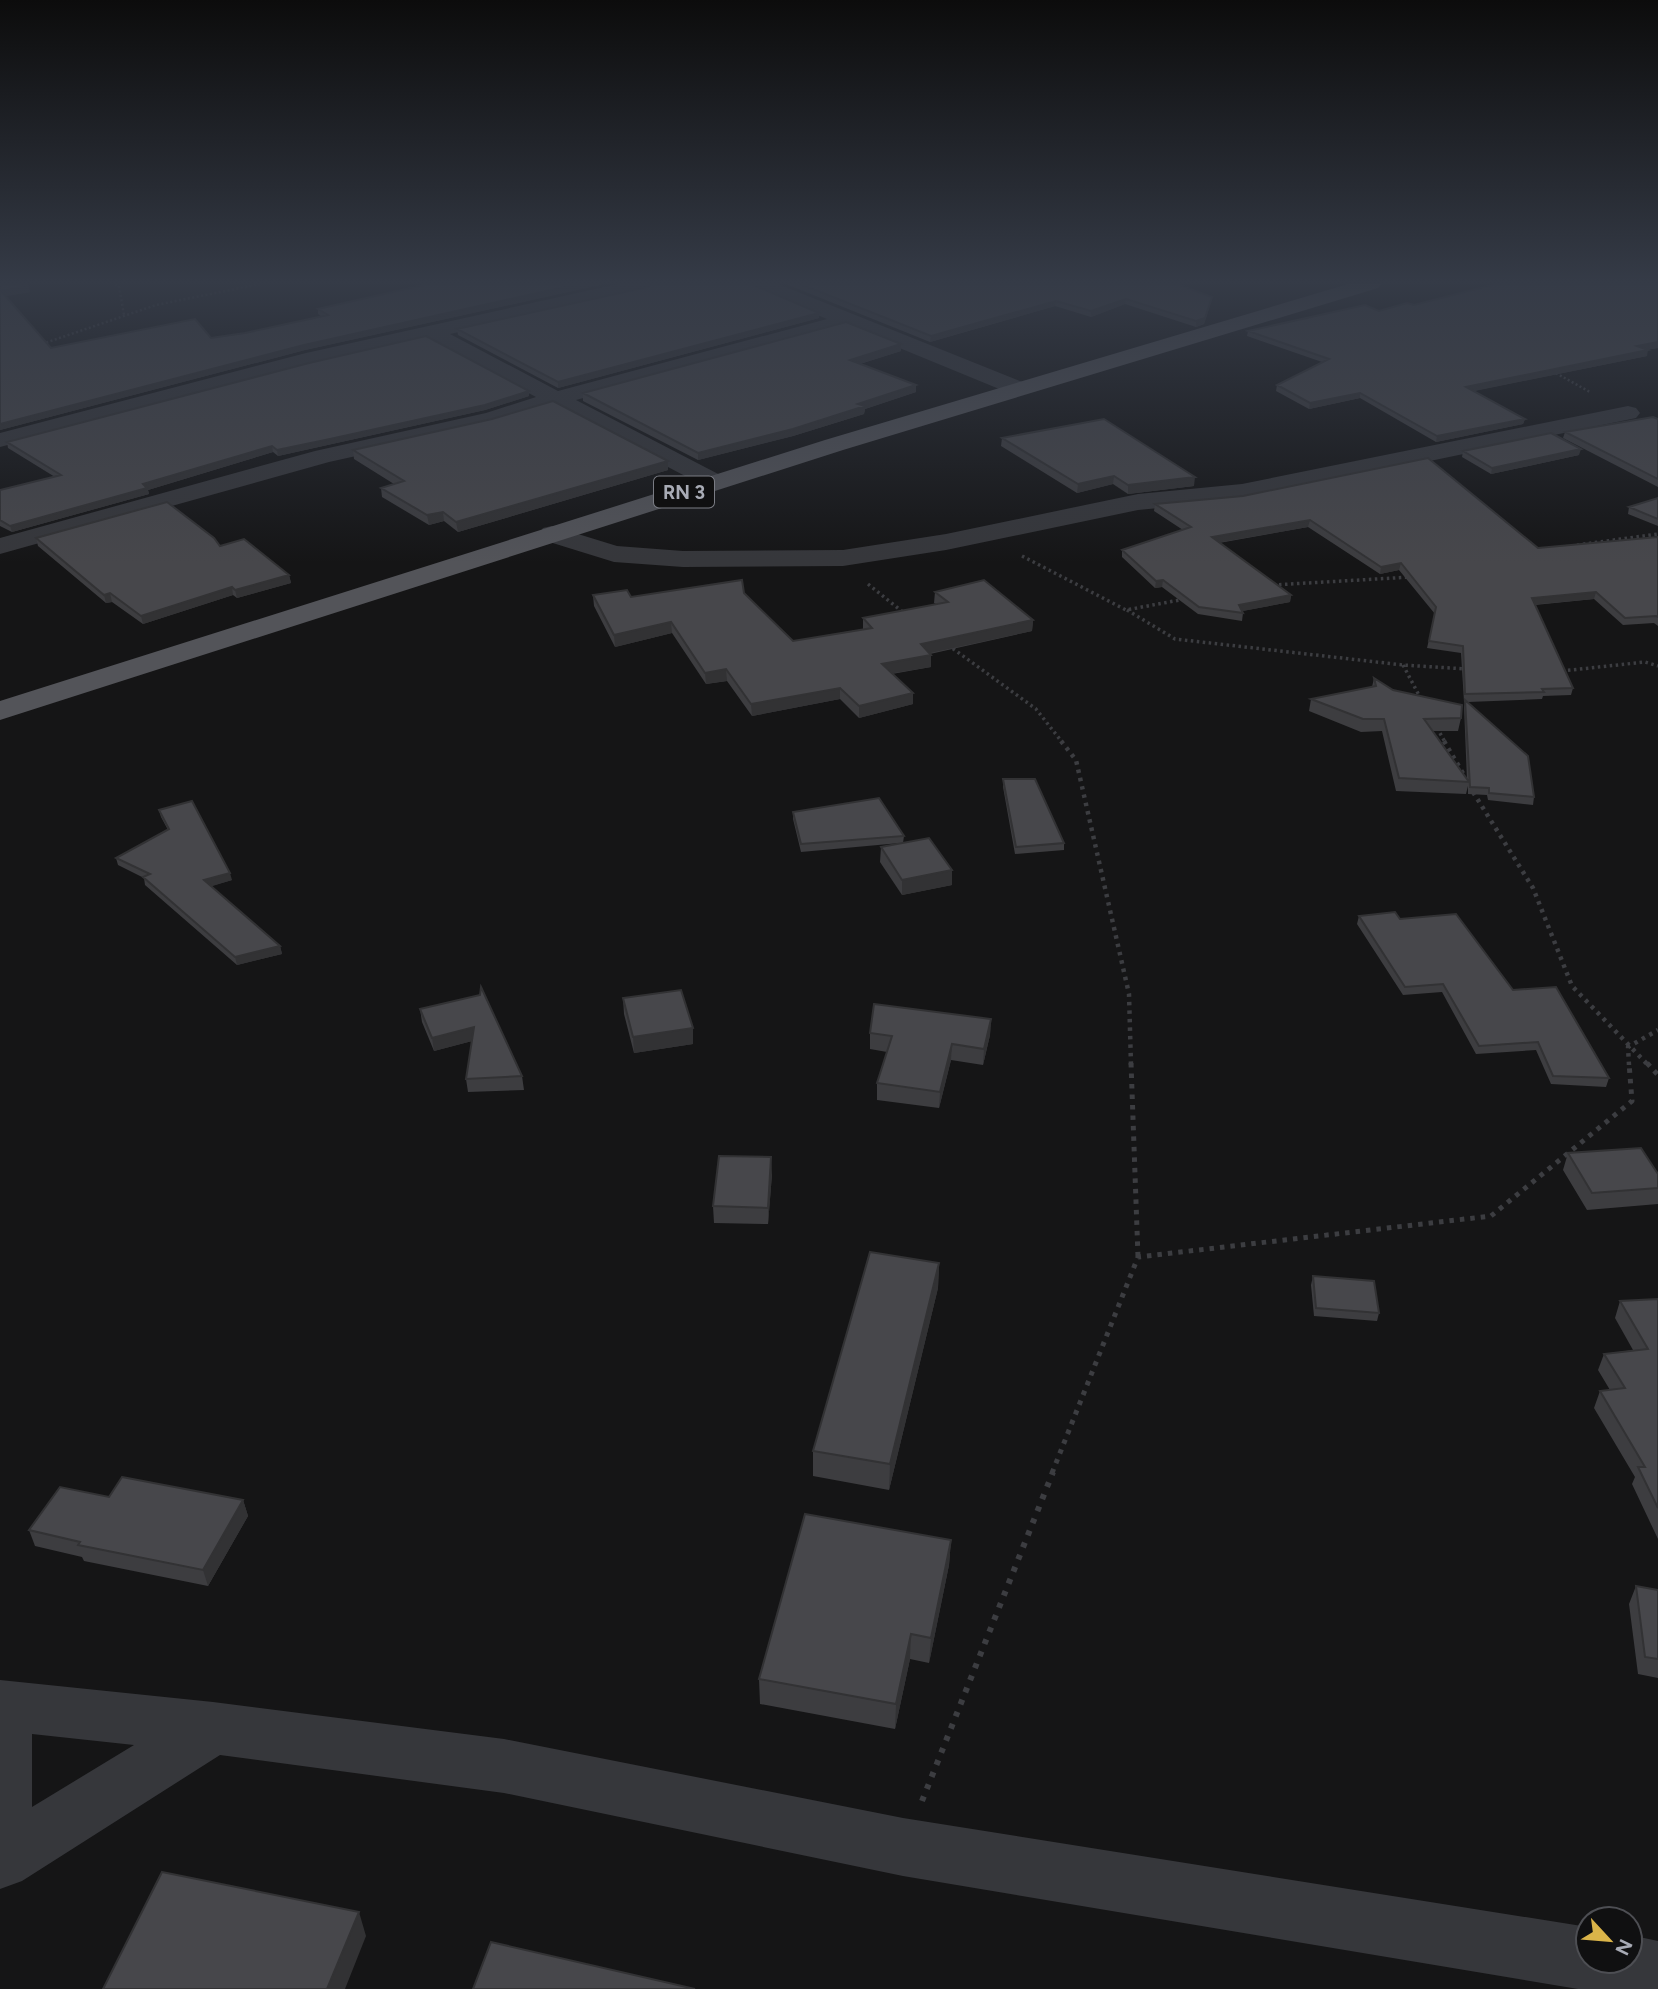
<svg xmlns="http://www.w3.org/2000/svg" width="1658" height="1989" font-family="Figtree,sans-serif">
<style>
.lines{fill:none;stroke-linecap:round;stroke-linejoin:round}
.path-far4{stroke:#3c3d41;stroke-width:2.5;stroke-dasharray:2 2.5;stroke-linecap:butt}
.path-far3{stroke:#3c3d41;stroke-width:3.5;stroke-dasharray:2.5 3.5;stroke-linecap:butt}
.path-far2{stroke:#3c3d41;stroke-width:4.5;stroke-dasharray:3.5 5;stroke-linecap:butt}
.path-far1{stroke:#3c3d41;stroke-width:5;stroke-dasharray:4.5 6;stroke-linecap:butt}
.path{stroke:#3c3d41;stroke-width:6;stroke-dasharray:5 8;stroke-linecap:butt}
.minor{fill:#36373b;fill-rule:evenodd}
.major{fill:#535459;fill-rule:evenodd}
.wall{fill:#3d3d40}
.shaded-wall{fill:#323234}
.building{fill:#47474b;stroke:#323234;stroke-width:2}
.labels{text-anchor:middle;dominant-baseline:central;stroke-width:5;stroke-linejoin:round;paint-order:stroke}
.shield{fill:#101011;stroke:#7a7c84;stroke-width:2}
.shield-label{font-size:19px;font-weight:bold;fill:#a8abb5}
</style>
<rect width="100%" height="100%" fill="#151516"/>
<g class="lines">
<!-- path-far4 -->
<path class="path-far4" d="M115,284L119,286L124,315
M42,344L156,305L260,284
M1552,371L1590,392"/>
<!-- path-far3 -->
<path class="path-far3" d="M1577,545L1658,534
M1022,556L1126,610L1185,599
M868,584L904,613
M1273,585L1411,577
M1127,610L1175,639L1403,665L1466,669
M948,645L1036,709L1062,742
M1403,665L1421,699
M1562,671L1645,662L1658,666
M1437,728L1445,742"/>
<!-- path-far2 -->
<path class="path-far2" d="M1061,741L1076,760L1129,994L1131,1065
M1444,741L1464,775
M1473,792L1533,888L1572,986L1648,1065
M1629,1065L1628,1047L1658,1030"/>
<!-- path-far1 -->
<path class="path-far1" d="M1131,1063L1138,1257
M1647,1063L1658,1075
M1052,1473L1138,1257L1491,1216L1632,1101L1629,1063"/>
<!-- path -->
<path class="path" d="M922,1801L1053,1472"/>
<!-- minor -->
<path class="minor" d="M618,284H657L647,290L450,334L558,391L827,319L752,288L749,284H778L1025,383L1028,388L1025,393H1009L846,326L576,400L724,477L728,482L724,487L715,490L706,487L554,407L492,426L329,462L0,554V538L315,451L486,413L536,397L427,339L309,366L0,447V433L306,353Z
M1628,406L1636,408L1640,413L1636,418L1242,500L1138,510L946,550L843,566L683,567L614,562L543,540L539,534L543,528L552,526L617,546L683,551L843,550L946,534L1138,494L1242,484Z
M0,1680L213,1702L504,1739L903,1818L1588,1927V1961H1630V1935L1658,1941V1989H1578L903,1876L504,1793L220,1755L22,1881L0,1889ZM32,1734L134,1745L32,1807Z"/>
<!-- major -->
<path class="major" d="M1348,284H1381L1378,288L843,450L0,720V701L825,440Z"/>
</g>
<!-- wall -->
<path class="wall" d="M0,284L28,286L30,292L5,296L51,348L211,338L245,333L321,316L318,314V309L423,286L421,284H604L305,350L0,430Z
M786,284H1177L1211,302L1204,324L1196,327L1125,304L1091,317L1055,306L930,342Z
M1658,284V348L1646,350L1647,356L1473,391L1525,419L1523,424L1436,442L1360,398L1309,409L1276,391L1277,385L1322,362L1247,336L1248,331L1414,305Z
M647,287L819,318L558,388L458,335L457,329Z
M901,344V351L860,364L916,385V392L865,409L864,414L793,436L698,460L583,401V393Z
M529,391V396L485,410L278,456L273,452L148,490L149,494L12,532L0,526V490L55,477L8,448L7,442Z
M492,419L668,461V470L458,532L444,521L429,525L382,497L381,488L394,484L354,459L353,450Z
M1658,419V487L1563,438L1565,432Z
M1002,438L1194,486L1128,494L1113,484L1077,493L1001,446Z
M1463,451L1579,455L1491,474L1462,457Z
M1243,496L1538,548L1658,537V626L1654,623L1623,625L1594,599L1535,605L1573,688L1571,695L1543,696L1542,699L1468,702L1534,797L1533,805L1488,800L1487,795L1468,794V786L1466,794L1396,791L1382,731L1361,732L1309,711L1311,699L1372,687L1374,678L1393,690L1461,718L1458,731H1432L1467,780L1464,707L1465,702H1464L1461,653L1427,648L1435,614L1399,570L1380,574L1308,527L1219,543L1291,595L1290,602L1242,611L1243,613L1242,621L1198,614L1162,587L1155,588L1122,557V550L1183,530L1154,511L1155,504Z
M1658,498V526L1628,514L1629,507Z
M36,538L289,575L291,583L237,598L233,595L143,624L112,602L106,603L38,546Z
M935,592L1033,620L1032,631L930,654L931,667L892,674L913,704L859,718L840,699L752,716L727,681L706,684L672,633L615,647L594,606L593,595L631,597L744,593L793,641L863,629V618L936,604L934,603Z
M1003,779L1064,843V850L1015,854L1003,787Z
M159,810L232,880L211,886L280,946L282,954L237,965L145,885L144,878L118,865L116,858L168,830L161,817Z
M793,812L904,836L903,843L952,870V885L902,895L880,862L881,847L900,843L801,852L793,819Z
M1359,916L1400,919L1513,990L1609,1078L1606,1087L1551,1084L1536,1050L1476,1054L1442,992L1403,995L1357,924Z
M480,995L522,1076L524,1090L468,1092L466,1079L472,1041L434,1051L422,1022L420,1009Z
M623,998L693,1044L634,1053L624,1014Z
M991,1019L990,1035L983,1065L951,1060L939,1108L877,1100V1083L887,1052L870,1049V1033Z
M1568,1153L1658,1174V1204L1587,1210L1563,1170Z
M772,1174L768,1224L714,1223L713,1206Z
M939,1263L938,1288L889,1490L813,1476V1451Z
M1313,1276L1379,1313L1377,1321L1314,1316L1311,1285Z
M1658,1299V1539L1632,1484L1635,1477L1594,1408L1600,1391L1610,1390L1598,1370L1604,1354L1633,1350L1615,1318L1620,1301Z
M109,1497L243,1500L248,1516L208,1586L84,1561L82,1557L35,1546L29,1530Z
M951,1540L949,1565L929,1663L910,1659L895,1729L760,1704L759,1679Z
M1636,1586L1658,1590V1678L1638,1674L1629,1604Z"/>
<!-- shaded-wall -->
<path class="shaded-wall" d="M578,284H604L305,350L0,430V424L304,345Z
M28,286L30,292L2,297L1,291Z
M1212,297L1211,302L1204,324L1196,327V321Z
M1126,299L1125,304L1091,317V311Z
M1056,301L1055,306L930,342L931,336Z
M819,313V318L558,388V382Z
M1658,342V348L1636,351L1637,346Z
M901,344V351L850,367V360Z
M1648,350L1647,356L1465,393L1466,387Z
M916,385V392L865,409L864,414L793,436L698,460V453Z
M529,391V396L485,410L278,456L277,450Z
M1360,393V398L1309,409L1310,403Z
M1525,419L1523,424L1436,442L1437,436Z
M272,446L273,452L148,490L149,494L12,532L10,526L143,484Z
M1581,449L1579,455L1491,474L1492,468Z
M668,461V470L458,532L456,522Z
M1114,476L1113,484L1077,493L1078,484Z
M1195,477L1194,486L1128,494V485Z
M443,512L444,521L429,525L427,515Z
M1310,520L1308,527L1211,544L1212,537Z
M1401,563L1399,570L1380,574L1381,567Z
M289,575L291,583L237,598L235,590Z
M1163,580L1162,587L1155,588L1156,581Z
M232,587L233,595L143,624L141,616Z
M1596,592L1594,599L1530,605L1532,598Z
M110,593L112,602L106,603L104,595Z
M1291,595L1290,602L1238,612L1239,605Z
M1033,620L1032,631L921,655V644Z
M671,622L672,633L615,647L614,635Z
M931,655V667L882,675V664Z
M726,669L727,681L706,684L705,673Z
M840,688V699L752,716L751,704Z
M913,693V704L859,718V706Z
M952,870V885L902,895V880Z
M230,873L232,880L206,888L204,880Z
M280,946L282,954L237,965L235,957Z
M991,1019L990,1035L983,1065L984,1049Z
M474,1027L476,1040L434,1051L432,1038Z
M693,1028V1044L634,1053L633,1037Z
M952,1044L951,1060L939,1108L940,1092Z
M771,1157L772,1174L768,1224V1208Z
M939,1263L938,1288L889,1490L890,1464Z
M243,1500L248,1516L208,1586L203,1570Z
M951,1540L949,1565L929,1663L931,1638Z
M911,1634L910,1659L895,1729L896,1704Z
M359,1912L366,1936L345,1989H327Z"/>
<!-- building -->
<path class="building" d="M0,284H26L28,286L1,291L51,348L195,319L211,338L245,333L328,315L318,309L428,284H578L304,345L0,424Z
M651,284H751L819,313L558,382L457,329L647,287Z
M800,284H1177L1212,297L1205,318L1196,321L1126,299L1091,311L1056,301L931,336Z
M1496,284H1658V342L1637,346L1648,350L1466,387L1525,419L1437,436L1360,393L1310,403L1277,385L1329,359L1248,331L1365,305L1379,311L1407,303L1414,305Z
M846,322L901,344L850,360L916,385L858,404L865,406L793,429L698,453L583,393Z
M426,336L529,391L485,405L330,439L277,450L272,446L143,484L147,488L10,526L0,520V490L61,475L7,442L309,363Z
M553,401L668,461L456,522L443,512L427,515L381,488L404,481L353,450L492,419Z
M1653,417L1658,419V479L1565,432Z
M1104,419L1195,477L1128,485L1114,476L1078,484L1002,438Z
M1551,433L1581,449L1492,468L1463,451Z
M1428,458L1538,548L1658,537V617L1656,616L1625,618L1596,592L1532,598L1573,688L1542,689L1544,692L1465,694L1463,646L1429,641L1436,607L1401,563L1381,567L1310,520L1212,537L1291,595L1239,605L1243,613L1199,607L1163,580L1156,581L1122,550L1191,527L1155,504L1243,496Z
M1658,498V519L1629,507Z
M167,502L214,538L220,546L244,539L289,575L235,590L232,587L141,616L110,593L104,595L36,538Z
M742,580L744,593L793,641L872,628L863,618L948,602L935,592L984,580L1033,620L921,644L931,655L882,664L913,693L859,706L840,688L751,704L726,669L705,673L671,622L614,635L593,595L627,590L631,597Z
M1374,678L1393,690L1462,705L1461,718L1424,719L1469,782L1399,778L1384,719H1363L1311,699L1376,686Z
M1465,700L1528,756L1534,797L1489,793V788L1470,787Z
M1003,779H1035L1064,843L1016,847Z
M879,798L904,836L801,844L793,812Z
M192,801L230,873L204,880L280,946L235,957L143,877L150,874L116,858L169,829L159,810Z
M929,838L952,870L902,880L881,847Z
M1395,912L1400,919L1456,914L1513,990L1556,987L1609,1078L1553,1076L1538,1042L1479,1046L1443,984L1405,987L1359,916Z
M481,987L522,1076L466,1079L474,1027L432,1038L420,1009L480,995Z
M681,990L693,1028L633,1037L623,998Z
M874,1004L991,1019L984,1049L952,1044L940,1092L877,1083L892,1036L870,1033Z
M1641,1148L1658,1174V1188L1592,1193L1568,1153Z
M719,1156L771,1157L768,1208L713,1206Z
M870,1252L939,1263L890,1464L813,1451Z
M1313,1276L1374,1281L1379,1313L1316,1308Z
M1658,1299V1508L1638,1467H1645L1600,1391L1625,1388L1604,1354L1648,1349L1620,1301Z
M122,1477L243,1500L203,1570L78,1545L80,1542L29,1530L60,1487L109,1497Z
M805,1514L951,1540L931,1638L911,1634L896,1704L759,1679Z
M1636,1586L1658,1590V1659L1645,1657Z
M162,1872L359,1912L327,1989H103Z
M491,1942L695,1989H473Z"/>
<!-- sky -->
<linearGradient id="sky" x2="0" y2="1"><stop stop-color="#0c0c0c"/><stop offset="0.5" stop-color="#353b47"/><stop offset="1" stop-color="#353b47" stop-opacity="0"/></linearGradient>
<rect width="1658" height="563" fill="url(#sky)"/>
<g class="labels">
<!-- shield labels -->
<rect class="shield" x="654" y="476.5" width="60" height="31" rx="5"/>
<g class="shield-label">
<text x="684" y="492">RN 3</text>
</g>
</g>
<!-- north arrow -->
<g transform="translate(1609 1940) rotate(116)"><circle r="33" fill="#101011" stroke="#4d4e53" stroke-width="2"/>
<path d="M0-5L12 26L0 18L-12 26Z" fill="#dab449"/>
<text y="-10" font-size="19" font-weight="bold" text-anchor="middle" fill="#a8abb5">N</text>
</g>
</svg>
